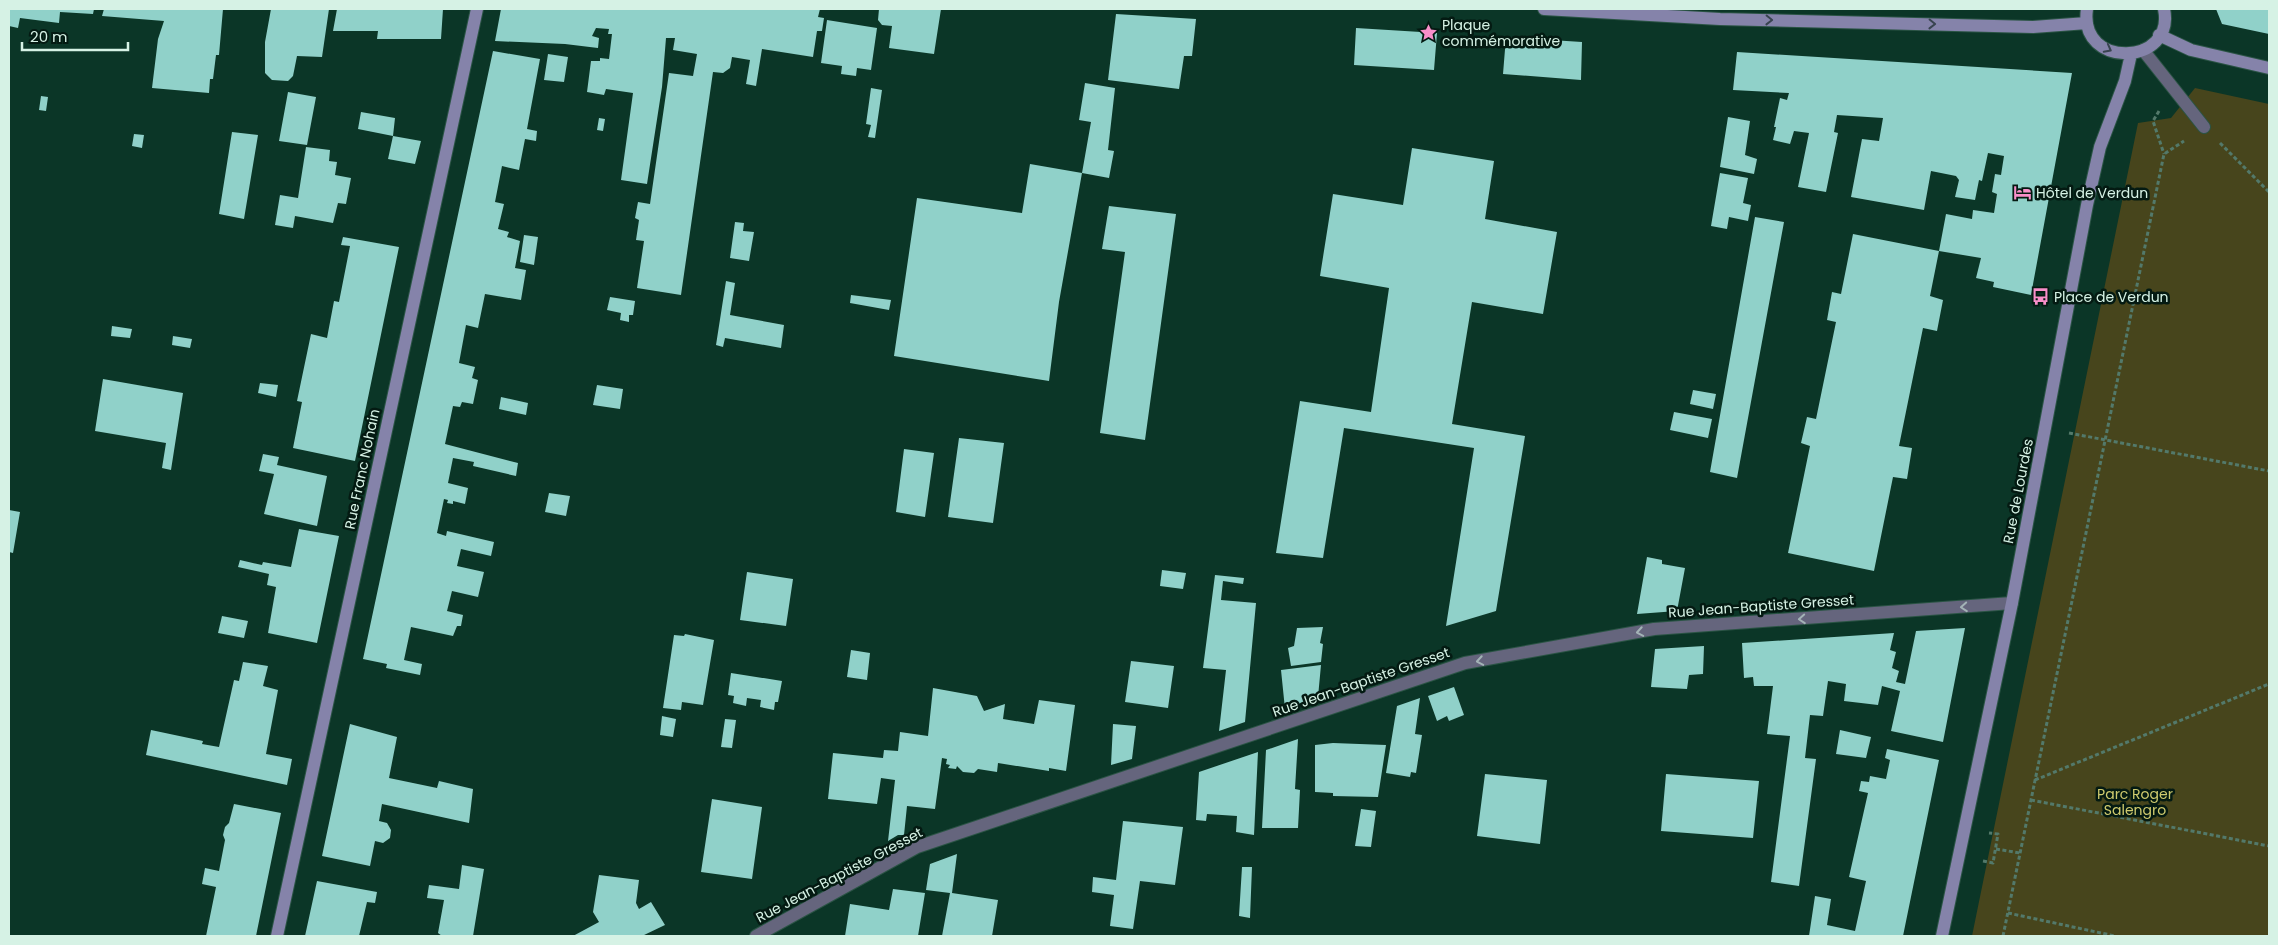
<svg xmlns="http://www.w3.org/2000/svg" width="2278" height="945" font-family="Poppins,sans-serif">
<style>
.green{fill:#47451c}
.building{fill:#90d1c9}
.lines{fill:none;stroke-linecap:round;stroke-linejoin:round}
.street-casing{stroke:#2b5445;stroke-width:14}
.secondary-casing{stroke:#2b5445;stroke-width:14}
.path{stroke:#53796a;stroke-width:3;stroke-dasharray:4 2.5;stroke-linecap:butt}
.street{stroke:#65657d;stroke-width:12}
.secondary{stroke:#8583aa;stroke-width:12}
.oneway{stroke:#38444f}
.oneway2{stroke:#a3b3b6}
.labels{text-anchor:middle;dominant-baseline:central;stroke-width:5;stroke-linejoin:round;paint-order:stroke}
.poi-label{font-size:14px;fill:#d6f2e5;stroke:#041a12;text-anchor:start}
.street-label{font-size:14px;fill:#d6f2e5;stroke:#041a12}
.park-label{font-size:14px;fill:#cfcb6e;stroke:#041a12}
</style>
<rect width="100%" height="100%" fill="#0b3627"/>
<!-- green -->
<path class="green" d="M2195,88L2269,104V936H1972L2138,123L2171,118Z"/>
<!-- building -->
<path class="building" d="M9,9H94L93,14L60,12L59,23L20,18L18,28L9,26Z
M104,9H223L219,55H216L213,79H210L209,93L152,88L158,39L164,21L102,16Z
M271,9H329L322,57L297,56L293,76L288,81L272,80L265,73V42Z
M337,9H443L441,39H377L378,31H333Z
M501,9H820L818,17L824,18L822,31H817L813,57L762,49L756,86L746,84L750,60L732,57L730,68L723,73L713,72L681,295L637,288L644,241L636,240L639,220L635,218L638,202L650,204L669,73L693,76L697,54L673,50L675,38H666L662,87L647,184L621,180L633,93L606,89L604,95L587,92L591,61H600V58L609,59L612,34H608L609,29L596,28L592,36L599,38L598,48L565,44L495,41Z
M879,9H941L934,54L889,48L892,26L882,25L878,20Z
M2216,9H2269V34L2222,24Z
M1116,14L1196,19L1192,56H1184L1179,89L1108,80Z
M827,20L877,28L871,70L857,68L856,76L841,74L842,66L821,63Z
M1356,28L1437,33L1434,70L1354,65Z
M1506,37L1582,42L1581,80L1503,74Z
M493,51L540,59L527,129L537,131L536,141L525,139L519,170L502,166L495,202L504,204L498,229L509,232L507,237L520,241L515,268L526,270L521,300L485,294L478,328L466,325L459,363L475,367L472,378L478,380L473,404L462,402L460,407L453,406L445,444L518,463L516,476L473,466L474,462L453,458L448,483L468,488L465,504L453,501V504L447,503L448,500L444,499L437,533L446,536L447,531L494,542L491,556L461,549L457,566L484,572L478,597L452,591L447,611L463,615L461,626H457L453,636L411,627L404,660L422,664L420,675L386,668L387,664L363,659Z
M1737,52L2072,73L2031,295L1993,287L1994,282L1976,278L1981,258L1939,251L1946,214L1972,219L1973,210L1994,213L1997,194L1992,192L1995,174L2001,175L2004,156L1988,153L1982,181L1979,180L1975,200L1955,197L1959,180L1956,176L1931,171L1924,210L1851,197L1862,139L1879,141L1883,118L1837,115L1834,132L1838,133L1826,192L1798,187L1809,133L1794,131L1790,144L1773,140L1776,127H1774L1780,98L1787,100L1789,93L1733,90Z
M548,54L568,57L564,82L544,80Z
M1085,83L1115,88L1108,150L1114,151L1109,178L1082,173L1091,122L1079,120Z
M871,88L882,90L875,138L868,137L871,125L866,124Z
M288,92L316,97L307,145L279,141Z
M41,96L48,97L46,111L39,110Z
M361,112L395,118L393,136L358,129Z
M1728,117L1750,121L1745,155L1757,159L1754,174L1720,167Z
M599,118L605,119L603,131L597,130Z
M232,132L258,135L244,219L219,214Z
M134,134L144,135L142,148L132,146Z
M393,136L421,141L415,164L388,159Z
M306,147L330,150L329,161L337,162L335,175L351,178L346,204L338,203L333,223L295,216L293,228L275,225L280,195L298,198Z
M1412,148L1494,161L1485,219L1557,232L1543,314L1472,302L1452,424L1525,436L1496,611L1446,626L1474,448L1344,428L1323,558L1276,553L1300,401L1371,412L1389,288L1320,276L1333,194L1403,205Z
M1030,164L1082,173L1059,302L1049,381L894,356L917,198L1022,213Z
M1720,173L1748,178L1743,203L1751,205L1748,221L1729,217L1727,229L1711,226Z
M1109,206L1176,214L1145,440L1100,433L1125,252L1102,249Z
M1755,217L1784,222L1737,478L1710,472Z
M735,222L744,223L743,231L754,232L749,261L730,258Z
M1853,234L1939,251L1930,296L1943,300L1937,331L1923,328L1899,446L1912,448L1907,479L1893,477L1874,571L1788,553L1810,446L1801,443L1807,417L1816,419L1836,322L1827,320L1832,292L1841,294Z
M524,235L538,237L534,265L520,262Z
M343,237L399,247L355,461L293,448L302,402L297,401L311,334L327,338L334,301L339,302L350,246L341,245Z
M726,281L735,283L730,315L784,325L781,348L725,338L723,347L716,345Z
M851,295L891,300L889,310L850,303Z
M610,297L635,301L633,315H629V322L620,320L621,313L607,310Z
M112,326L132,329L130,338L111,336Z
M173,336L192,339L190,348L172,345Z
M103,379L183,393L171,470L162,468L166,443L95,431Z
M260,383L278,385L276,397L258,393Z
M597,385L623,389L620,409L593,405Z
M1693,390L1716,394L1713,409L1690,404Z
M501,397L528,403L526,415L499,409Z
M1674,412L1712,419L1708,438L1670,430Z
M959,438L1004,443L993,523L948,517Z
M904,449L934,453L925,517L896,512Z
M263,454L279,457L277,465L327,476L317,526L264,514L274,474L259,471Z
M549,493L570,496L566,516L545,512Z
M9,510L20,512L13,553L9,552Z
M299,529L339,536L317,643L268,633L276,587L267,585L269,574L238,567L240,560L262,565L263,562L291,567Z
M1647,557L1662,560V564L1685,568L1677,611L1637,614Z
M1162,570L1186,573L1183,589L1160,586Z
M747,572L793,579L786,626L740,620Z
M1215,575L1244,578L1243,584L1223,581L1221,600L1256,603L1245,722L1219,731L1226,670L1203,668Z
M222,616L248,621L244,638L218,633Z
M1323,627L1320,643L1323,644L1321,662L1291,666L1288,648L1294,646L1297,628Z
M1965,628L1943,742L1891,731L1900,691L1882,686L1878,705L1844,701L1846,684L1828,681L1823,716L1810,715L1805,758L1816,759L1799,886L1771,882L1790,736L1767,734L1773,686H1754L1753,677L1744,678L1742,643L1894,633L1890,650L1896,652L1892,668L1899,671L1896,682L1905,684L1916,631Z
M685,634L714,640L703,705L682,702L681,710L663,708L674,635L684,636Z
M1704,646L1703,674L1689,675L1687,689L1651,687L1655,649Z
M851,650L870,653L867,680L847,677Z
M1131,661L1174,666L1168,708L1125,702Z
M243,662L268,666L263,686L278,690L266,754L292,759L287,785L146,755L151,730L203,741L202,744L219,747L234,680L239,681Z
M1321,665L1318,697L1285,709L1281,670Z
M731,673L782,681L778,702H775L774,710L760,707L761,700L747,698L746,706L733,703L734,696L728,695Z
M1454,687L1464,715L1449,721L1447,716L1437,721L1428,696Z
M933,688L977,696L984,711L1005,704L1003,719L1034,724L1039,700L1075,705L1066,771L1049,768V771L998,763L997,772L978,769L974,773L963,772L957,766L956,769L948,768L950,765L946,764L947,759L942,758L935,809L907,806L904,835H898L888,841L895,780L881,778L877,804L828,799L833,753L883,758L884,750L898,751L900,732L928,736Z
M1420,698L1415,734L1422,735L1416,773L1411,772L1410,777L1386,773L1397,706Z
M662,716L676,719L673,737L660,735Z
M725,719L736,720L732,748L721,747Z
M350,724L397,737L389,778L437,788L439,781L473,789L469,823L382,804L379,821L387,823L391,830L390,838L383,843L375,841L370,866L322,856Z
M1113,724L1136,726L1132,759L1111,765Z
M1840,730L1871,737L1866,758L1836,754Z
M1298,739L1295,789L1300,790L1298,828H1262L1266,750Z
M1333,743L1386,745L1378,797L1333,796V793L1315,792V745Z
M1887,749L1939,760L1903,936H1809L1815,896L1831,899L1827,925L1855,931L1866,881L1849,877L1868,793L1859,791L1861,781L1869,782L1870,776L1886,779L1890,760L1885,758Z
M1258,752L1254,835L1236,832L1237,816L1207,814L1206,821L1196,820L1199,772Z
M1485,774L1547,780L1540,844L1477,836Z
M1666,774L1759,781L1753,838L1661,831Z
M712,799L762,807L752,879L701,872Z
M234,804L281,813L256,936H206L216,887L202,884L205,868L219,871L225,840L223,835L225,827L229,823Z
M1361,809L1376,811L1371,847L1355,846Z
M1123,821L1183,827L1175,885L1140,881L1133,929L1110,926L1114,895L1092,892L1093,877L1116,880Z
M957,854L952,893L998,900L992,936H942L950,893L926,890L930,864Z
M462,865L484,869L473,936H442L438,933L444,900L427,898L429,885L459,889Z
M1242,867H1252L1250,918L1239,916Z
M599,875L639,880L636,903L639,909L651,902L665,925L642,936H573L599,922L593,912Z
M317,881L377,892L375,903L367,902L359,936H305Z
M893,889L925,893L918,936H845L850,904L889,910Z"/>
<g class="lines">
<defs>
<path id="street" d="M2143,50L2204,127
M756,936L917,847L1465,663L1654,629L2012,603"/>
<path id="secondary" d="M1544,9L1720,19L2033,27L2087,23
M2087,9C2078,70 2176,66 2164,9
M2159,35L2191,50L2269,68
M277,936L477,9
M1942,936L2012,603L2087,205L2100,147L2125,81L2131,54"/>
</defs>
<!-- street casing -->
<use href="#street" class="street-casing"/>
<!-- secondary casing -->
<use href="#secondary" class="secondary-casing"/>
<!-- path -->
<path class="path" d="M2159,111L2153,121L2164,154
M2220,143L2269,192
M2069,433L2269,471
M2035,780L2269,684
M2031,800L2269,846
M1996,849L2020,853
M1983,861L1993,863L1998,834L1989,833
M2008,913L2115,936
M2003,936L2164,154L2184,141"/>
<!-- street -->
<use href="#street" class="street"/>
<!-- secondary -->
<use href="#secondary" class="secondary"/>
</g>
<!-- one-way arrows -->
<defs><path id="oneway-chevron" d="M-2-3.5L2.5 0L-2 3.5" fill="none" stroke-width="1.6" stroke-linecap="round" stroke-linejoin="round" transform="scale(1.25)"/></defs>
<g class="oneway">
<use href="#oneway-chevron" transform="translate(1769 20) rotate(1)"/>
<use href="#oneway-chevron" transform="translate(1932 24) rotate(1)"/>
<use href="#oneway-chevron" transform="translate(2108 49) rotate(28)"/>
</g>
<g class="oneway2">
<use href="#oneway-chevron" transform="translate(1964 607) rotate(176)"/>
<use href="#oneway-chevron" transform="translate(1802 619) rotate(176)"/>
<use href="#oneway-chevron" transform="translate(1640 632) rotate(170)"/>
<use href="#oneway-chevron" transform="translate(1480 661) rotate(170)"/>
</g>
<!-- icons -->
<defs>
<symbol id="sight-bare" viewBox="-9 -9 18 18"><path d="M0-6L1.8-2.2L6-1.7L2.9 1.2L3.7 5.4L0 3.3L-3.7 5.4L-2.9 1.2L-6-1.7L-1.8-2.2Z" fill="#f98fca" stroke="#041a12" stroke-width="2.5" paint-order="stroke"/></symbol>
<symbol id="hotel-bare" viewBox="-9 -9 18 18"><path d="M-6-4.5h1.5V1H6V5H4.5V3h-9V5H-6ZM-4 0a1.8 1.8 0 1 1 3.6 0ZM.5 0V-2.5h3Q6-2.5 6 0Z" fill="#f98fca" stroke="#041a12" stroke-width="2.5" paint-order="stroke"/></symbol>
<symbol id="bus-bare" viewBox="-9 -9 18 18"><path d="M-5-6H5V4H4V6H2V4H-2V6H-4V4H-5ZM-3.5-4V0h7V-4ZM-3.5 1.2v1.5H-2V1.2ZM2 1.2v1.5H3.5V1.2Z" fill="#f98fca" stroke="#041a12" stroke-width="2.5" paint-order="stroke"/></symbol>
</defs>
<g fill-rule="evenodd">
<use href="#sight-bare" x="1416" y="20" width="25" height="25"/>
<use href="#hotel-bare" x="2010" y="180" width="25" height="25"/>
<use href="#bus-bare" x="2028" y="284" width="25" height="25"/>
</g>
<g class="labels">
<!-- poi labels -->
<g class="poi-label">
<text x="1442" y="25">Plaque<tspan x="1442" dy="16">commémorative</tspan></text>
<text x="2036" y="193">Hôtel de Verdun</text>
<text x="2054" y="297">Place de Verdun</text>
</g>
<!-- street labels -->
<g class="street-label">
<text transform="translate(362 469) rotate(-78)">Rue Franc Nohain</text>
<text transform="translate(2018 491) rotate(-79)">Rue de Lourdes</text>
<text transform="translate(1761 606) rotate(-4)">Rue Jean-Baptiste Gresset</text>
<text transform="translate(1361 682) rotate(-19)">Rue Jean-Baptiste Gresset</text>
<text transform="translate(839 875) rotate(-28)">Rue Jean-Baptiste Gresset</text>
</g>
<!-- park labels -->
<g class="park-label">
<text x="2135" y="794">Parc Roger<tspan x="2135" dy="16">Salengro</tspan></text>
</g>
</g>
<!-- border -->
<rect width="2278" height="945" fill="none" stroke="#d6f2e5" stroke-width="20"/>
<!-- scale -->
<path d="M22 42v8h106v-8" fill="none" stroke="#d6f2e5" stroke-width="2.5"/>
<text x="30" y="42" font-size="15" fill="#d6f2e5" stroke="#041a12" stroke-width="4" paint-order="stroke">20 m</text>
</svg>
